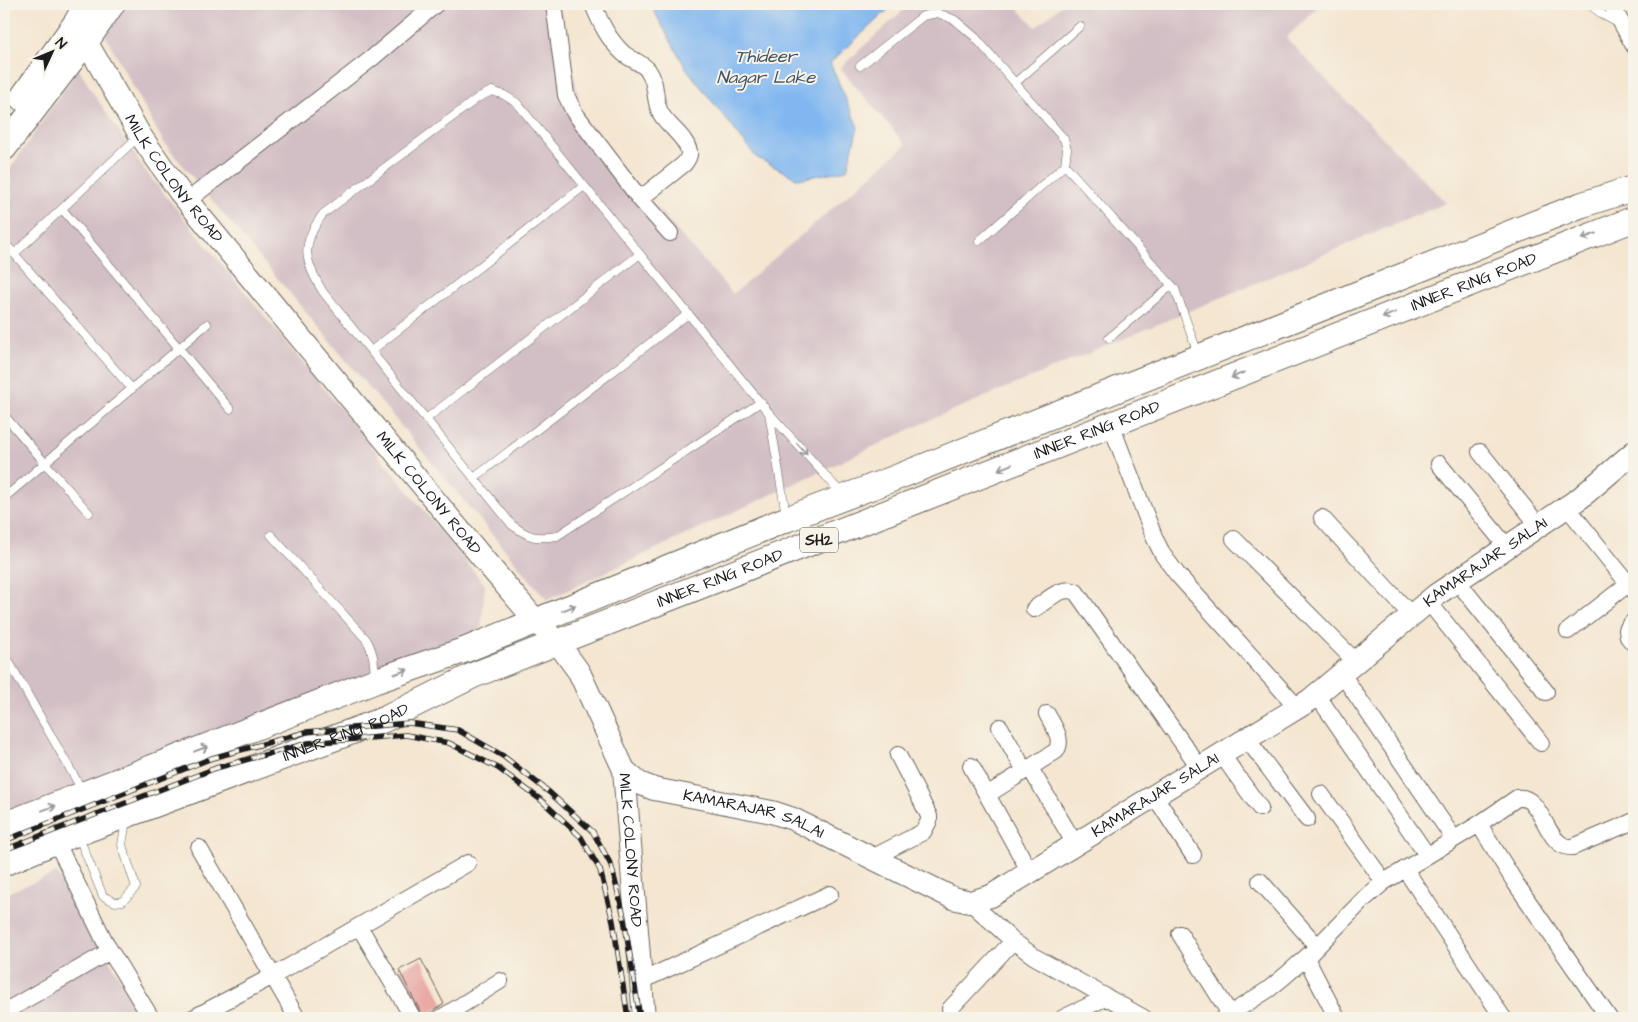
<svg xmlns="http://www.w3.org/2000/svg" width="1638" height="1022" font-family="'Architects Daughter',sans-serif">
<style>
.industrial{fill:#d2bec5}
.water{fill:#81b7f0;stroke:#4e6a86}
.building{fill:#e8a5a0}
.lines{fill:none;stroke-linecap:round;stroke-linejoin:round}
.lane-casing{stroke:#68635b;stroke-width:9}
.street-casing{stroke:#68635b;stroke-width:18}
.secondary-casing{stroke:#68635b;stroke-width:24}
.primary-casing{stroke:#68635b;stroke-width:27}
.lane{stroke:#fff;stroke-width:8}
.street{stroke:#fff;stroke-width:16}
.secondary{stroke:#fff;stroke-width:22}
.primary{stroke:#fff;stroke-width:25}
.rail-casing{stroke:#1c1c1c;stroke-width:5.5}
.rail{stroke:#f7f3e8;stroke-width:4;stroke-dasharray:11;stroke-linecap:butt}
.oneway{stroke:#999}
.labels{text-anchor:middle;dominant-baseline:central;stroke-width:4;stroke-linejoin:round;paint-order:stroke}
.shield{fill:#f7f3e8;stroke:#5e5c59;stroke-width:1}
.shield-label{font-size:15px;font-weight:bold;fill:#1c1c1c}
.street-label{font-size:16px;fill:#1c1c1c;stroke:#f7f3e8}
.water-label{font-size:18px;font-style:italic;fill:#3f5266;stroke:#f7f3e8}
</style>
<rect width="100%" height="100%" fill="#f7f3e8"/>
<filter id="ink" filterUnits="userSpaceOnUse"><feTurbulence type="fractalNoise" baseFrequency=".02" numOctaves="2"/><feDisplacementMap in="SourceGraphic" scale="10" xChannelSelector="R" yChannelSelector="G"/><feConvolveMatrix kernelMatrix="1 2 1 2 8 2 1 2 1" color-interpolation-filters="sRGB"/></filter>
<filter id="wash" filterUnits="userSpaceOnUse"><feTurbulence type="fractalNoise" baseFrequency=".0096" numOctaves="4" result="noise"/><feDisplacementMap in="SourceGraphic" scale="20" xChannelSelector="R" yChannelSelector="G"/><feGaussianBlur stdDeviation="1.12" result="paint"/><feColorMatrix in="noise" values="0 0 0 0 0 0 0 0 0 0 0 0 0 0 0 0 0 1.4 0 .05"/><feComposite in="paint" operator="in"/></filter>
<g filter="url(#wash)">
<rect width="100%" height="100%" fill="#f4e6d0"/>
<!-- industrial -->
<path class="industrial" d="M122,4H559L585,127L733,294L906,145L840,68L910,4H1013L1036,27L1063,4H1321L1286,38L1446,203L930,420L547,600L164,143L103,31Z
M78,68L93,93L147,173L485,585L481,630L4,815V178Z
M57,873L144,1018H4V894Z"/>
<!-- water -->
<path class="water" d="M650,4H894L830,63L858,127L847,170L798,179L756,157L686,68Z"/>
<g id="blocks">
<!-- building -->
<path class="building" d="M421,959L444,1004L423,1017L399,970Z"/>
</g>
</g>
<g filter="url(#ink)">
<use href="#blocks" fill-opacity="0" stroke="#68635b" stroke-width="1"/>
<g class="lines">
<defs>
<path id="lane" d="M1589,4L1603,15L1618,23
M860,66L923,16L938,13L955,20L975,37L1064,139L1067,149L1065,165
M1015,83L1080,26
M62,209L230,409
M979,241L1065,165L1175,289L1198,354
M4,242L132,389
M14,254L138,137
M1109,338L1172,285
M371,351L584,186
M761,402L557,536C535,539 530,538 512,525L323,292C304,260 300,245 323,214L479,97L492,91L504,95L517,103L769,413L843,495
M769,413L786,515
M4,415L45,463L207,324
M426,419L640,254
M474,478L688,314
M4,498L45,463L89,513
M271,535L366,639C374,652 374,663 375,677
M4,653L82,790
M78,835L103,896L115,902L123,901L136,887L122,845L126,820"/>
<path id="street" d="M554,4L566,95L574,112L640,199L670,233
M593,4C600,22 608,39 623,53C631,60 641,62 648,70C658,84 653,100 661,114C669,127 685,136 689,151C690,156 687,160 684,164L640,199
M1611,4L1634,46
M187,201L371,59L436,4
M1111,425L1155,539L1163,555L1177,574L1298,708
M1480,452L1539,526
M1439,464L1507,547
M1567,507L1634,591
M1322,518L1412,616
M1234,539L1356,662
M1457,581L1546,692
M1428,601L1541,743
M1034,609C1047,601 1061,585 1076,592L1200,768
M1634,621L1629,626L1627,630L1628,637L1634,644
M1568,631L1628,584
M1342,674L1454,839
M1317,695L1427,855
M1000,727L1025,771
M1247,739L1307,819
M1222,755L1260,808
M971,766L1030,872
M1030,768L1075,844
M1321,794L1384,882
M987,795L1056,751C1064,739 1053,726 1047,714
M1154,795L1193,855
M56,841L106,944L151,1018
M199,848L297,1018
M872,858L923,832L929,821V816L898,755
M1405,869L1503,1018
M1260,881L1317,946
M970,902L1013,941L1035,957L1144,1018
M359,926L413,1018
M1180,934L1230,1014
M1306,958L1337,1018
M641,981L830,894
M950,1009L1013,941
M4,1012L110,951
M193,1018L273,976L468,863
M441,1018L500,981
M1063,1018L1107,997
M1224,1018L1269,989L1286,975L1311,953L1364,899L1384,882L1479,824
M1609,1018L1516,884L1479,824L1517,798C1541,794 1545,840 1565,846C1567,847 1570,847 1573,847L1634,821"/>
<g id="secondary">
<path id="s1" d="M77,26L140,135L179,191L490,567L536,621L558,643L579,672L624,770L644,1018"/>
<path id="s2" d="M624,770L639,783L654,789L772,812L793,819L953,898L970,902L991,896L1310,700L1436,595L1580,498L1634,452"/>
</g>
<g id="primary">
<path d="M22,98L76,23L87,4"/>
<path d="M4,148L87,40L112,4"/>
<path d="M4,825L375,681L465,650L787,519L895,478L1581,205L1634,188"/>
<path id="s3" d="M4,863L56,841L383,720L474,675L1634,219"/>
</g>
</defs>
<!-- lane casing -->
<use href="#lane" class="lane-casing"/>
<!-- street casing -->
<use href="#street" class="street-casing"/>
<!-- secondary casing -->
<use href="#secondary" class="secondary-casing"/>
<!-- primary casing -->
<use href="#primary" class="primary-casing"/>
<!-- lane -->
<use href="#lane" class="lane"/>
<!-- street -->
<use href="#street" class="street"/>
<!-- secondary -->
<use href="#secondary" class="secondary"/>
<!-- primary -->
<use href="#primary" class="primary"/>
<defs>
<path id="rail" d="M4,841L212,758L306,732L409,723L458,730L503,756L549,792L593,832L611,865L623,912L640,1018
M4,850L216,768L308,743L406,735L449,743L498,768L541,800L581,837L600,870L613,921L628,1018"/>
</defs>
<!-- rail casing -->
<use href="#rail" class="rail-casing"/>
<!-- rail -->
<use href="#rail" class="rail"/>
</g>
<!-- one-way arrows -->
<defs><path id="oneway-shaft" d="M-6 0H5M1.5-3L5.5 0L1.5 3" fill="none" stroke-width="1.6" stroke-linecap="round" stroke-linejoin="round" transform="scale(1.25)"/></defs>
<g class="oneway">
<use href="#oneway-shaft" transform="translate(1589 236) rotate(159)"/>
<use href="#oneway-shaft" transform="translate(1389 315) rotate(158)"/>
<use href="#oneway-shaft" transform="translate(1238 375) rotate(158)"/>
<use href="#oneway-shaft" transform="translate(802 449) rotate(48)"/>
<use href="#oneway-shaft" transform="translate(1005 467) rotate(158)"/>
<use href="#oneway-shaft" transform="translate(569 608) rotate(-22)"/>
<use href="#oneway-shaft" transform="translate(401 672) rotate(-19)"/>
<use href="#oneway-shaft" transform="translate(201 749) rotate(-21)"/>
<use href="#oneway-shaft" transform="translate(49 808) rotate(-20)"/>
</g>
</g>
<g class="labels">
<!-- shield labels -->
<rect class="shield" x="800" y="527.5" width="38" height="25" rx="4"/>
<g class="shield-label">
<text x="819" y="540">SH2</text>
</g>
<!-- street labels -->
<g class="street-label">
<text stroke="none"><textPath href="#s1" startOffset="181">MILK COLONY ROAD</textPath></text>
<text stroke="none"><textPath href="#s3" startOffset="1581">INNER RING ROAD</textPath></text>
<text stroke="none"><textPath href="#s3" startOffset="1176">INNER RING ROAD</textPath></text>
<text stroke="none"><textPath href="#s1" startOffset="586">MILK COLONY ROAD</textPath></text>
<text stroke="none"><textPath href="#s2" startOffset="994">KAMARAJAR SALAI</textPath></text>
<text stroke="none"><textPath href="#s3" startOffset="771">INNER RING ROAD</textPath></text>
<text stroke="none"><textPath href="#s3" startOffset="366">INNER RING ROAD</textPath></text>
<text stroke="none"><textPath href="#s2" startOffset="589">KAMARAJAR SALAI</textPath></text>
<text stroke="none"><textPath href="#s2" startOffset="139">KAMARAJAR SALAI</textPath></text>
<text stroke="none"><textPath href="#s1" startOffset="1008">MILK COLONY ROAD</textPath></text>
</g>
<!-- water labels -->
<g class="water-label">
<text x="766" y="56">Thideer<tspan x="766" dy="21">Nagar Lake</tspan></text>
</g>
</g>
<!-- margin -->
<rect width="1638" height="1022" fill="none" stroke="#f7f3e8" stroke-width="20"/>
<!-- north arrow -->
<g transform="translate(52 52) rotate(46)" stroke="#f7f3e8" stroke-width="4" paint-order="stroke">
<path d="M0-4L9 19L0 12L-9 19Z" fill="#1c1c1c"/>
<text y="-8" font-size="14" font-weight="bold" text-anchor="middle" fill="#1c1c1c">N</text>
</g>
</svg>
